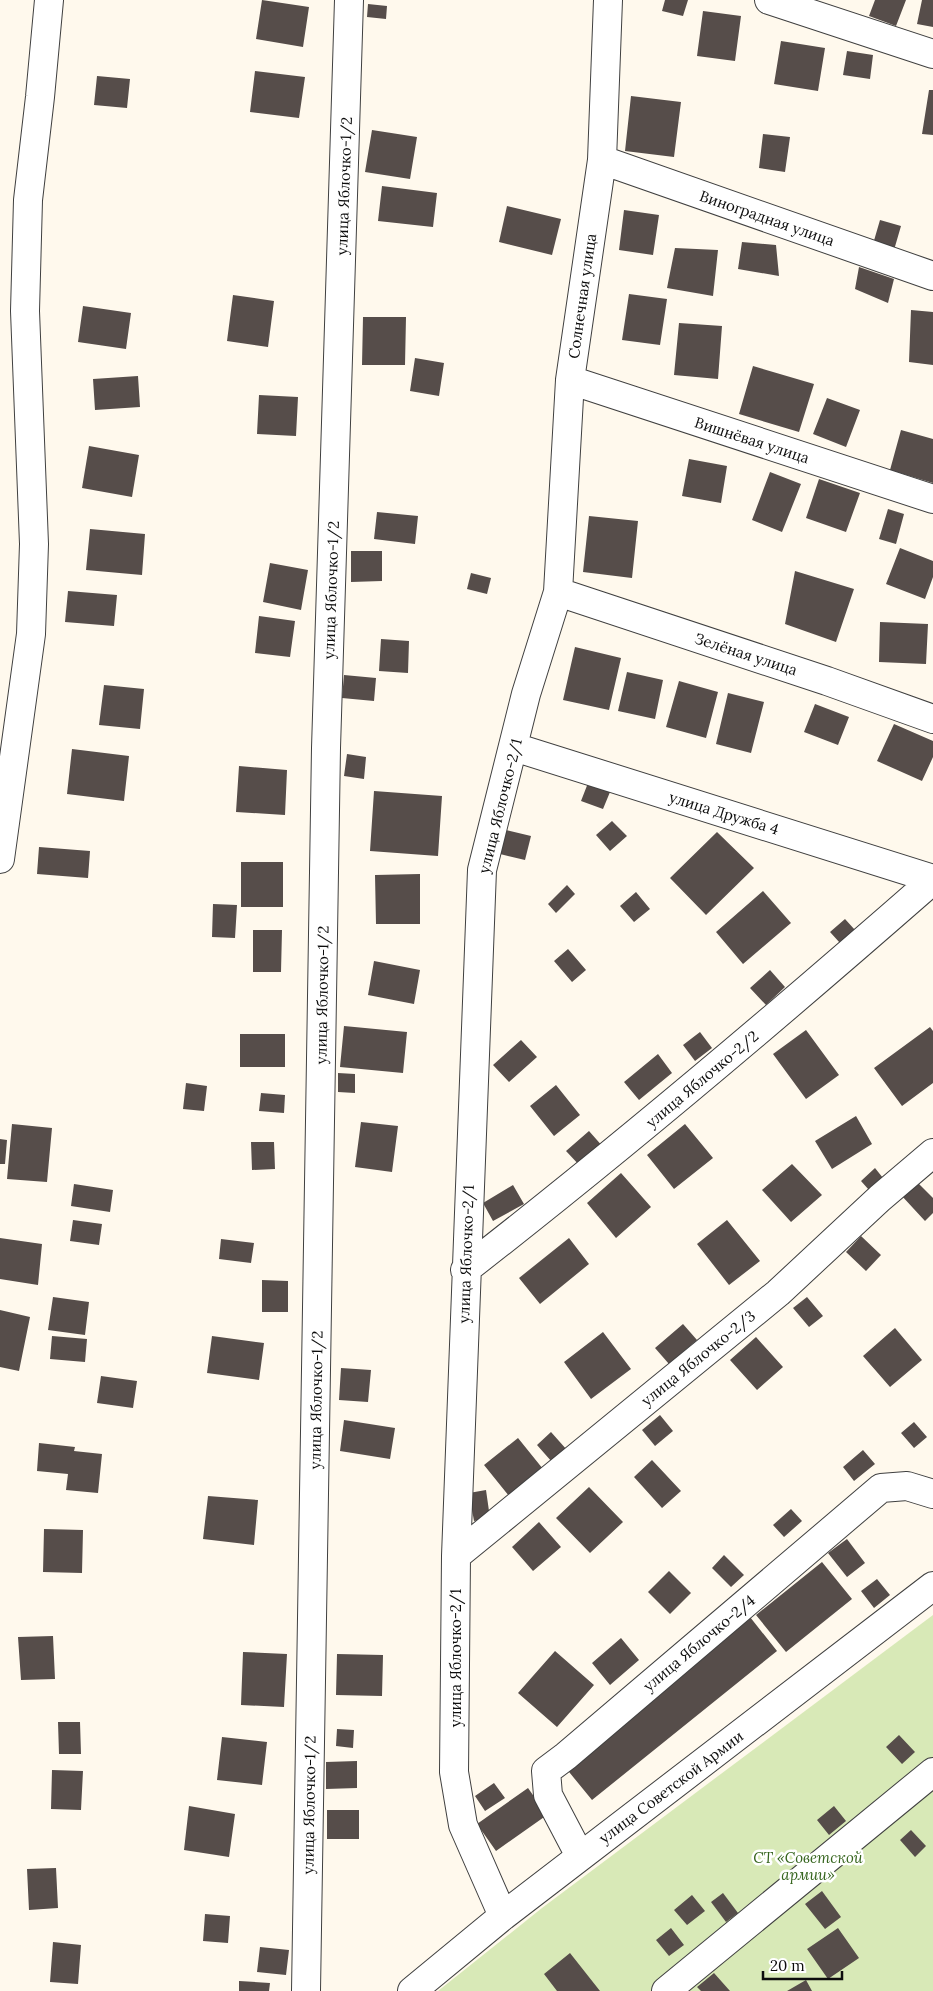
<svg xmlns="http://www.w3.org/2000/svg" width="933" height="1991" font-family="Lora,serif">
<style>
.green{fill:#d8e9b7}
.building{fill:#564d4a}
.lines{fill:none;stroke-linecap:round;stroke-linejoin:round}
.minor-casing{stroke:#404040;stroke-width:30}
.minor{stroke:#fff;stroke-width:28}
.labels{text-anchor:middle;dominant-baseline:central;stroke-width:5;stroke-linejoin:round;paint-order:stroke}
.street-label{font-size:15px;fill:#0d0d0d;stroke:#fff}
.park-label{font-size:15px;font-style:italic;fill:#36651e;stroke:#fff}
</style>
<rect width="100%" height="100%" fill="#fff9ed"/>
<!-- green -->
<path class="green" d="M933,1615V1991H438L542,1908Z"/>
<!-- building -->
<path class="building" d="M262,0L309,7L303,47L256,39Z
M665,0H688L683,16L662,11Z
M875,0H906L896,26L869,16Z
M922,0H933V27L917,24Z
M368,4L387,6L386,19L367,17Z
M703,11L741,16L735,61L697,56Z
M781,41L825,48L818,91L774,84Z
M847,51L873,55L870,79L843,75Z
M255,71L305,77L299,118L250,112Z
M97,76L130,79L127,108L94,105Z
M929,90H933V135L922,134Z
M631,96L681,102L674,157L625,151Z
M372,130L417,137L410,179L365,172Z
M763,134L790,137L785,172L759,168Z
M382,186L437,193L433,227L378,221Z
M507,206L561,219L552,255L499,242Z
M624,210L659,215L653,255L619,250Z
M880,220L901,226L894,250L873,244Z
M742,242L776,245L779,276L738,269Z
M675,248L718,250L713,296L667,288Z
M859,267L894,279L888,303L855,289Z
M629,294L667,299L660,345L622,340Z
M233,295L274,301L268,347L227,341Z
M83,306L131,313L126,349L78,342Z
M911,310L933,312V365L909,362Z
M363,317H406L405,365H362Z
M679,323L722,326L718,379L674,375Z
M415,358L444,363L439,396L410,391Z
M753,366L814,384L799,432L739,414Z
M138,376L140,407L95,410L93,379Z
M259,395L298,397L296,436L257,434Z
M827,398L860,410L846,447L813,434Z
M901,430L933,439V483L890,470Z
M89,446L139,455L132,497L82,488Z
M689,459L727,466L721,503L682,496Z
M770,472L801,484L782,532L752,520Z
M819,479L860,493L846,532L806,518Z
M888,509L904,514L896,544L879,539Z
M377,512L418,516L415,544L374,539Z
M589,516L638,521L632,578L583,572Z
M90,529L145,534L142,575L86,570Z
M900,548L933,561V577L925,599L886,584Z
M351,551H382V581L351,582Z
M270,563L308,570L301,610L263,602Z
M795,571L854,589L836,642L785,624Z
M471,573L491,578L487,594L467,589Z
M68,591L117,595L114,626L65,622Z
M259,616L295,621L290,657L255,653Z
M880,622L928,624L926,664L879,662Z
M381,639L409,641L408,673L379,671Z
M575,647L621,658L609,710L563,700Z
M627,672L663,680L655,719L618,711Z
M344,675L376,678L374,701L342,698Z
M679,681L718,692L706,738L666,727Z
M104,685L144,689L140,729L99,725Z
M728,693L764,702L751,753L716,744Z
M815,704L849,717L838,745L804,732Z
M894,724L933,741V757L922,781L877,761Z
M72,749L129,756L124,801L67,794Z
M347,754L366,757L364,779L344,776Z
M239,766L287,770L285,815L236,812Z
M588,783L610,792L603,809L581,801Z
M374,791L442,796L438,856L370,851Z
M612,821L627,836L610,851L596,835Z
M506,830L531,836L525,860L500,854Z
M717,832L754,868L706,915L670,878Z
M39,847L90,851L88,878L37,874Z
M241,862H283V907H241Z
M420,874V924H376L375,875Z
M567,885L575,894L556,913L548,904Z
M763,891L791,923L743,964L716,932Z
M636,892L650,909L634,922L620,906Z
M213,904L237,905L235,938L212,937Z
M845,919L855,930L840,943L830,932Z
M253,930H282L281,972H253Z
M568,949L586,970L572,982L554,961Z
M374,961L420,970L414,1004L368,995Z
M770,970L785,987L766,1005L750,988Z
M344,1026L407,1032L403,1073L340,1067Z
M930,1027L933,1031V1083L902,1106L874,1068Z
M806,1030L839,1075L806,1099L773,1054Z
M700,1032L712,1048L695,1061L683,1045Z
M240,1034H285V1067H240Z
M521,1040L537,1057L509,1082L493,1065Z
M658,1054L672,1073L639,1100L624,1082Z
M338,1073L355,1074V1093L338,1092Z
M186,1083L207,1086L204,1111L183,1109Z
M556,1085L580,1115L554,1136L530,1106Z
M261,1093L285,1095L284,1113L259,1111Z
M856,1116L872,1144L832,1169L815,1141Z
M361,1122L398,1126L392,1172L355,1167Z
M12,1124L52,1128L47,1182L7,1179Z
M685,1124L713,1158L674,1189L647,1155Z
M589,1131L604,1148L581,1167L566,1151Z
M0,1139L7,1140L5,1164H0Z
M251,1142H274L275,1169L252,1170Z
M792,1164L822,1195L791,1222L762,1190Z
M875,1168L883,1178L869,1190L861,1181Z
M621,1173L651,1207L616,1238L587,1203Z
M916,1181L933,1198V1213L925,1221L901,1195Z
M74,1184L113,1190L110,1212L71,1206Z
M513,1185L524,1204L493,1221L483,1203Z
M73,1220L102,1224L99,1245L70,1241Z
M727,1220L760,1261L729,1285L697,1244Z
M861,1236L881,1255L866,1271L846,1252Z
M0,1238L42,1244L38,1285L0,1279Z
M569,1238L589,1264L540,1304L519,1278Z
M221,1239L254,1243L251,1263L219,1259Z
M262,1280L288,1281V1312H262Z
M53,1297L89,1302L85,1335L48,1330Z
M807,1297L823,1316L809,1327L793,1308Z
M0,1310L30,1317L19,1371L0,1367Z
M683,1324L697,1340L669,1364L655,1348Z
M895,1328L922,1360L890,1387L863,1356Z
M603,1332L631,1369L591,1399L564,1362Z
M52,1336L87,1339L85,1362L50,1359Z
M212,1336L264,1343L259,1380L207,1373Z
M756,1337L783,1367L757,1390L730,1360Z
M341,1368L371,1370L368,1402L339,1400Z
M101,1376L137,1381L133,1408L97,1403Z
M660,1415L673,1431L655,1446L642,1430Z
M344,1420L395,1428L390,1459L340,1451Z
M914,1422L927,1437L914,1448L901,1433Z
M551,1432L567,1450L552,1462L537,1445Z
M518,1438L543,1469L509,1496L484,1465Z
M39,1443L75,1447L74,1451L102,1454L98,1493L66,1490L68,1474L37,1471Z
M863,1450L875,1464L854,1481L843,1467Z
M652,1460L681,1491L662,1508L634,1477Z
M589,1487L623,1522L590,1553L556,1518Z
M486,1490L490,1518L474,1521L469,1493Z
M208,1496L258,1500L254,1545L203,1539Z
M791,1509L802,1521L784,1537L773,1525Z
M539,1522L561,1547L533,1571L512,1547Z
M44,1529L83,1530L82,1573L43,1572Z
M847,1539L865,1563L847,1577L828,1553Z
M724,1555L744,1575L731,1587L712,1568Z
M822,1562L852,1599L786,1652L756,1615Z
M669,1571L691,1593L670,1614L648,1592Z
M877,1579L890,1595L874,1608L861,1591Z
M750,1617L777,1651L592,1800L565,1767Z
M53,1636L55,1679L21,1680L18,1637Z
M621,1638L639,1660L610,1685L592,1663Z
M555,1651L594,1685L557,1727L518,1693Z
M243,1652L287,1654L284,1707L241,1705Z
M337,1654L383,1655L382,1696L336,1695Z
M58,1722H80L81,1754H59Z
M337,1729L354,1730L353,1748L336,1746Z
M899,1735L915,1752L902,1764L886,1747Z
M222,1737L267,1742L262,1785L217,1780Z
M357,1761V1788L326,1789V1762Z
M52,1770L83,1771L81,1810L51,1809Z
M494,1783L505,1798L485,1811L475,1796Z
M528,1788L547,1815L496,1851L477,1824Z
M189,1806L235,1814L229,1857L184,1850Z
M834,1806L846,1821L829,1835L817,1820Z
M327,1810H359V1839H327Z
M911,1830L926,1846L915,1857L900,1840Z
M56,1868L58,1908L29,1910L27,1869Z
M822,1891L841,1917L825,1929L805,1904Z
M723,1893L738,1913L726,1922L711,1902Z
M692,1895L705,1911L687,1925L674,1910Z
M205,1914L230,1916L228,1943L203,1941Z
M671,1928L684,1945L669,1956L656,1940Z
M838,1928L859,1958L828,1979L807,1949Z
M53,1942L81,1945L78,1984L50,1982Z
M260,1947L289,1950L286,1975L257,1972Z
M570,1953L600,1991H557L544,1974Z
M714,1973L730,1991H701L697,1987Z
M806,1980L812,1991H787Z
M239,1981L270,1983L269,1991H239Z"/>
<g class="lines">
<defs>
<path id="minor" d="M769,0L933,54
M602,160L933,276
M570,380L933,499
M558,592L827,681L933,719
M514,747L933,879
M0,859L31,634L34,544L25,311L28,200L40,97L49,0
M465,1270C626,1145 780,1014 933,880
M456,1556L778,1293L880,1198L933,1153
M580,1856L548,1795L546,1771L566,1756L881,1488L907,1486L933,1494
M503,1916L463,1825L454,1772L456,1556L482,870L526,694L558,592L570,380L602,160L608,0
M306,1991L326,748L349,0
M412,1991L503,1916L933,1586
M666,1991L933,1772"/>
</defs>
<!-- minor casing -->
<use href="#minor" class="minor-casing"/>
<!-- minor -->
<use href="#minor" class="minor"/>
</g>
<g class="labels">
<!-- street labels -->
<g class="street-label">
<text transform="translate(344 186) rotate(-88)">улица Яблочко-1/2</text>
<text transform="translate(767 218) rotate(19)">Виноградная улица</text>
<text transform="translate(582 296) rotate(-82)">Солнечная улица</text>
<text transform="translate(752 440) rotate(18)">Вишнёвая улица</text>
<text transform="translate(331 590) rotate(-88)">улица Яблочко-1/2</text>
<text transform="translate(746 654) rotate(18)">Зелёная улица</text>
<text transform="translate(500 806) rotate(-76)">улица Яблочко-2/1</text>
<text transform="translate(724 813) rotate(17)">улица Дружба 4</text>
<text transform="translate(322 995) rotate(-89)">улица Яблочко-1/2</text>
<text transform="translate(702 1079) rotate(-40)">улица Яблочко-2/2</text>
<text transform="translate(466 1254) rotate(-88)">улица Яблочко-2/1</text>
<text transform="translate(698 1358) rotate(-39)">улица Яблочко-2/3</text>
<text transform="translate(316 1400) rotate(-89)">улица Яблочко-1/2</text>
<text transform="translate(699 1643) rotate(-40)">улица Яблочко-2/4</text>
<text transform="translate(455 1658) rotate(-90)">улица Яблочко-2/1</text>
<text transform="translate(671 1787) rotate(-37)">улица Советской Армии</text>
<text transform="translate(309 1805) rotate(-89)">улица Яблочко-1/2</text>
</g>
<!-- park labels -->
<g class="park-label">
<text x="808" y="1857">СТ «Советской<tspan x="808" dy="17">армии»</tspan></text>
</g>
</g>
<!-- scale -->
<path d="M763 1971v8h79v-8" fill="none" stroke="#0d0d0d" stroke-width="2.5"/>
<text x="770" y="1971" font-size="15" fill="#0d0d0d" stroke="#ffffff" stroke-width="4" paint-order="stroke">20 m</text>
</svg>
